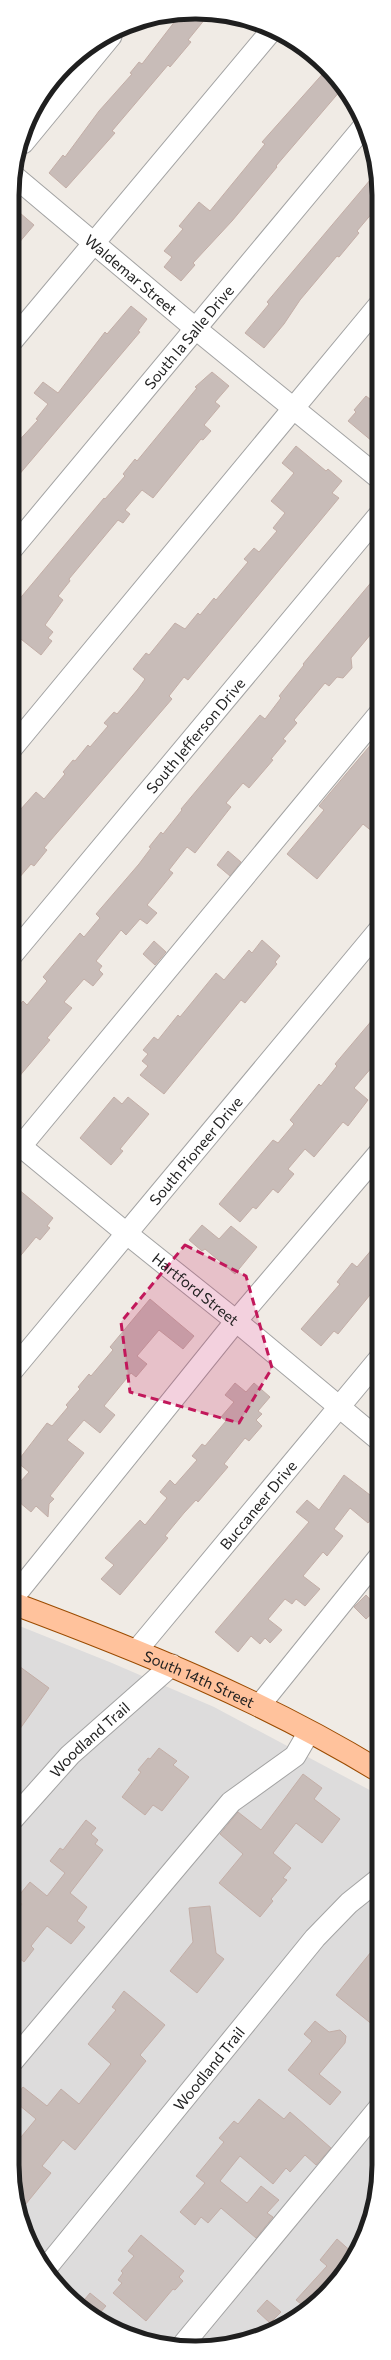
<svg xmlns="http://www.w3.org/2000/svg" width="391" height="2360" font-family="Commissioner,sans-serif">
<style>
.residential{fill:#dddcdc}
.building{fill:#c8bcb8;stroke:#c3aea7}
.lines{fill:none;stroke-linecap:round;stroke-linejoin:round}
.minor-casing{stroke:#a3a3a3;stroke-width:23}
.major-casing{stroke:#9b4b00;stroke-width:24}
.minor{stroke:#fff;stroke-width:21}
.major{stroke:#ffc29c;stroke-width:22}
.marked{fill:#c2185b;fill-opacity:0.2;stroke:#c2185b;stroke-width:3;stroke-dasharray:8 5;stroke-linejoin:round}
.labels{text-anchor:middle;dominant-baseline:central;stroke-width:4;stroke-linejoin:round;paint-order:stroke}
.street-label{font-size:15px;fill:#1f1f1f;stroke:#fff}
.rim{fill:none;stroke:#1f1f1f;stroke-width:5}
</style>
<rect width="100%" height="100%" fill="#f0ebe5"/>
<!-- residential -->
<path class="residential" d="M12,1623L112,1663L214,1707L379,1795V2177L360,2245L317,2302L255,2338L184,2348L115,2329L66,2294L26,2235L12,2164Z"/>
<!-- building -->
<path class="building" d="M208,12L210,13L188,40L191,42L170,67L168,65L112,131L115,133L66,188L49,173L63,155L65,157L99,111L132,74L130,73L139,62L142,64L179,16Z
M327,69L341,90L276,166L277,167L232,221L193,263L195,265L181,281L164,267L172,257L164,251L183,229L179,226L199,202L210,211L265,144L262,142Z
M376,173L379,205L357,231L359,233L339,257L337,256L300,300L284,324L264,348L245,333L269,304L267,302Z
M20,213L34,225L12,251V221Z
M131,306L147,319L138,331L140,332L12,483V448L38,420L36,419L48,404L34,393L43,382L58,393L105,332L107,334Z
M212,372L229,386L215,402L220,406L204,425L211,431L203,440L201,439L153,498L142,490L125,510L130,514L123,523L118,520L69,579L70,581L58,596L63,600L45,625L53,632L48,638L52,641L41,655L12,632V608L104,498L105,499L125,476L123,474L135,459L137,461L197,388L195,387Z
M366,396L379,406V447L348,421L356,412L354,410Z
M296,446L326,471L328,469L342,481L332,493L339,498L188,680L184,677L169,696L172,699L44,848L47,850L34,866L31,864L12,886V819L36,792L44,799L65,774L63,772L73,760L75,761L88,745L90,747L108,726L104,723L114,712L117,714L138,689L145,679L133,669L146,653L149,655L175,623L185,629L198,613L200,615L214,598L216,600L248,562L244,559L254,548L259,552L277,531L273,528L285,513L271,501L294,473L282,463Z
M379,573V641L371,634L351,658L352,668L343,678L337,677L329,686L325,683L294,720L297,723L283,739L286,741L271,759L273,760L249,788L243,783L226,803L231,807L195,853L187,847L169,870L173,873L147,905L157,913L147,924L140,919L126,935L121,930L96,961L102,966L99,970L103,974L93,986L84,979L64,1002L72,1008L47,1038L50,1040L12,1085V1014L23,1001L27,1005L47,981L43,977L80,933L84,937L100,918L96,914L139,864L151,848L149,847L161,832L163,834L182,810L181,809L260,715L265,719L281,698L279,696L304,665L303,664Z
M379,735V837L363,824L317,879L287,854L324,810L319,806Z
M228,851L241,862L230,876L217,865Z
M262,940L280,956L275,962L277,964L245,1003L241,1000L164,1094L140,1075L148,1066L142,1061L148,1054L143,1050L154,1037L158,1040L178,1015L180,1017L216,973L224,980L249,950L252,953Z
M154,941L166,952L155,965L143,954Z
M379,1012V1059L354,1088L368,1100L348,1126L343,1122L314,1157L305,1149L288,1169L294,1174L278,1193L273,1189L256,1209L253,1207L240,1222L219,1204L273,1140L278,1143L294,1124L290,1120L319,1084L321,1086L337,1066L335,1064Z
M114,1097L122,1104L128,1097L149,1114L120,1149L123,1151L111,1165L80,1138Z
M12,1184L53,1218L47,1226L50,1228L40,1240L36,1237L12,1266Z
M202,1225L219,1239L231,1226L257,1247L235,1274L205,1249L202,1251L189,1240Z
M379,1241V1284L338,1334L334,1331L321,1346L301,1329L340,1284L337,1282L352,1263L357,1267Z
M150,1299L194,1336L183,1349L159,1330L137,1356L147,1364L136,1377L131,1373L104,1406L115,1415L100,1433L84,1420L67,1440L84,1453L50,1496L54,1499L49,1504L48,1517L36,1506L31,1512L12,1496V1491L29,1472L17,1462L47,1423L52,1426L68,1407L66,1405L80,1389L78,1387L89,1374L91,1376L113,1350L110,1347Z
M235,1383L246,1392L254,1383L270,1397L258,1411L262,1414L256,1420L262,1426L249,1441L245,1438L224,1464L228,1467L198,1502L196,1500L184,1513L165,1536L168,1538L120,1595L101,1579L114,1565L105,1558L140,1520L145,1525L167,1498L160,1492L170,1480L175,1485L197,1460L192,1456L202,1444L205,1446L226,1421L221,1417L234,1402L225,1395Z
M344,1475L370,1495L379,1485V1510L368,1523L350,1508L334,1529L343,1536L327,1556L323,1552L303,1576L320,1589L305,1606L296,1599L292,1604L285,1599L268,1619L282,1630L270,1643L265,1638L260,1644L251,1636L238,1652L215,1632L309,1522L296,1512L307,1500L319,1510Z
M366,1595L378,1608L366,1619L354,1607Z
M12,1661L49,1688L12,1740Z
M159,1748L177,1761L173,1765L189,1777L162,1811L153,1805L145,1815L122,1797L141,1772L138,1770L148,1758L150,1759Z
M303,1774L322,1788L314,1799L340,1819L322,1843L296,1823L273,1853L291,1868L283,1878L287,1880L271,1899L273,1901L260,1917L219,1883L243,1854L220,1834L238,1812L261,1830Z
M86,1820L96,1828L91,1834L98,1840L95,1844L103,1850L70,1893L87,1907L77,1921L85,1927L71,1944L47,1926L31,1946L34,1949L24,1962L12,1952V1917L22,1904L16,1899L30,1882L47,1896L65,1873L50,1861L60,1848L63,1850Z
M210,1906L216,1953L224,1959L197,1993L170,1971L193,1942L189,1908Z
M371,1952L379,1958V2030L336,1995Z
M124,1991L165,2025L140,2055L146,2061L75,2150L63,2140L42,2166L51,2173L21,2210L12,2164V2148L36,2119L13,2100L23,2087L47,2106L61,2089L79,2104L111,2064L88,2044L116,2010L112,2007Z
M315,2021L329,2032L340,2030L346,2036L345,2043L319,2074L341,2092L330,2105L288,2070L312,2041L304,2034Z
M259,2099L284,2119L290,2112L331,2148L316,2165L305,2155L290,2172L286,2168L273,2184L240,2156L220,2181L247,2203L261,2186L279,2200L267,2213L273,2217L256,2238L221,2208L208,2223L201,2217L195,2225L180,2212L205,2183L196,2176L224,2142L219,2138L234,2121L238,2124Z
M141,2235L184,2271L179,2277L183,2281L175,2290L173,2289L146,2321L113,2293L122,2283L118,2280L123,2273L121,2271L134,2256L128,2251Z
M337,2239L354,2254L317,2302L306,2308L296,2300L327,2266L320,2260Z
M90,2293L106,2306L97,2316L80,2305Z
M267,2300L281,2312L270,2323L257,2311Z"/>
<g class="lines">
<defs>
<g id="minor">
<path d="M23,143L111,36"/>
<path id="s1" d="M14,176L196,329L379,478"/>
<path d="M12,341L272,30"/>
<path id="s2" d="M12,549L365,125"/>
<path d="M12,748L379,305"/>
<path id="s3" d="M12,955L379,515"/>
<path id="s4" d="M12,1139L126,1233L236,1321L379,1440"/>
<path d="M21,1146L379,714"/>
<path id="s5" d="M12,1371L379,930"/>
<path d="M12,1599L236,1321L379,1153"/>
<path id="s6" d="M137,1650L379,1359"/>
<path d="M259,1706L379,1557"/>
<path id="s7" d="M12,1820L70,1755L172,1665"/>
<path d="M12,2062L231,1802L295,1756L309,1732"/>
<path id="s8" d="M47,2267L315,1938L349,1903L379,1879"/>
<path d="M181,2347L379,2108"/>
</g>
<g id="major">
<path id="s9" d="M12,1603C138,1650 263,1700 379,1771"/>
</g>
</defs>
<!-- minor casing -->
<use href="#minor" class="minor-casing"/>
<!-- major casing -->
<use href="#major" class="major-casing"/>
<!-- minor -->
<use href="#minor" class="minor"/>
<!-- major -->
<use href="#major" class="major"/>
</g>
<!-- marked area -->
<path class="marked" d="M185,1245L246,1276L272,1368L239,1423L130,1392L121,1322Z"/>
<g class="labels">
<!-- street labels -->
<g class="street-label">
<text stroke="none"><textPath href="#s1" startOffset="153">Waldemar Street</textPath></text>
<text stroke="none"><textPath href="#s2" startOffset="276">South la Salle Drive</textPath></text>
<text stroke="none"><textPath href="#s3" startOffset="286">South Jefferson Drive</textPath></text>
<text stroke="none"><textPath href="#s5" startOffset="287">South Pioneer Drive</textPath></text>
<text stroke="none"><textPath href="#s4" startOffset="237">Hartford Street</textPath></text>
<text stroke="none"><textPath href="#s6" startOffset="189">Buccaneer Drive</textPath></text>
<text stroke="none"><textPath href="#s9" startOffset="202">South 14th Street</textPath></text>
<text stroke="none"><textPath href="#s7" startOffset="112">Woodland Trail</textPath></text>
<text stroke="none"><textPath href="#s8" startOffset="256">Woodland Trail</textPath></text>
</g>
</g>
<!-- crop -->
<path d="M0 0H391V2360H0ZM195 19H196A176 176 0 0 1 372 195V2165A176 176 0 0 1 196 2341H195A176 176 0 0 1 19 2165V195A176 176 0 0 1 195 19Z" fill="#fff" fill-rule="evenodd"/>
<path class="rim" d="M195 19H196A176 176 0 0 1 372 195V2165A176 176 0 0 1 196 2341H195A176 176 0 0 1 19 2165V195A176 176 0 0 1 195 19Z"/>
</svg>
